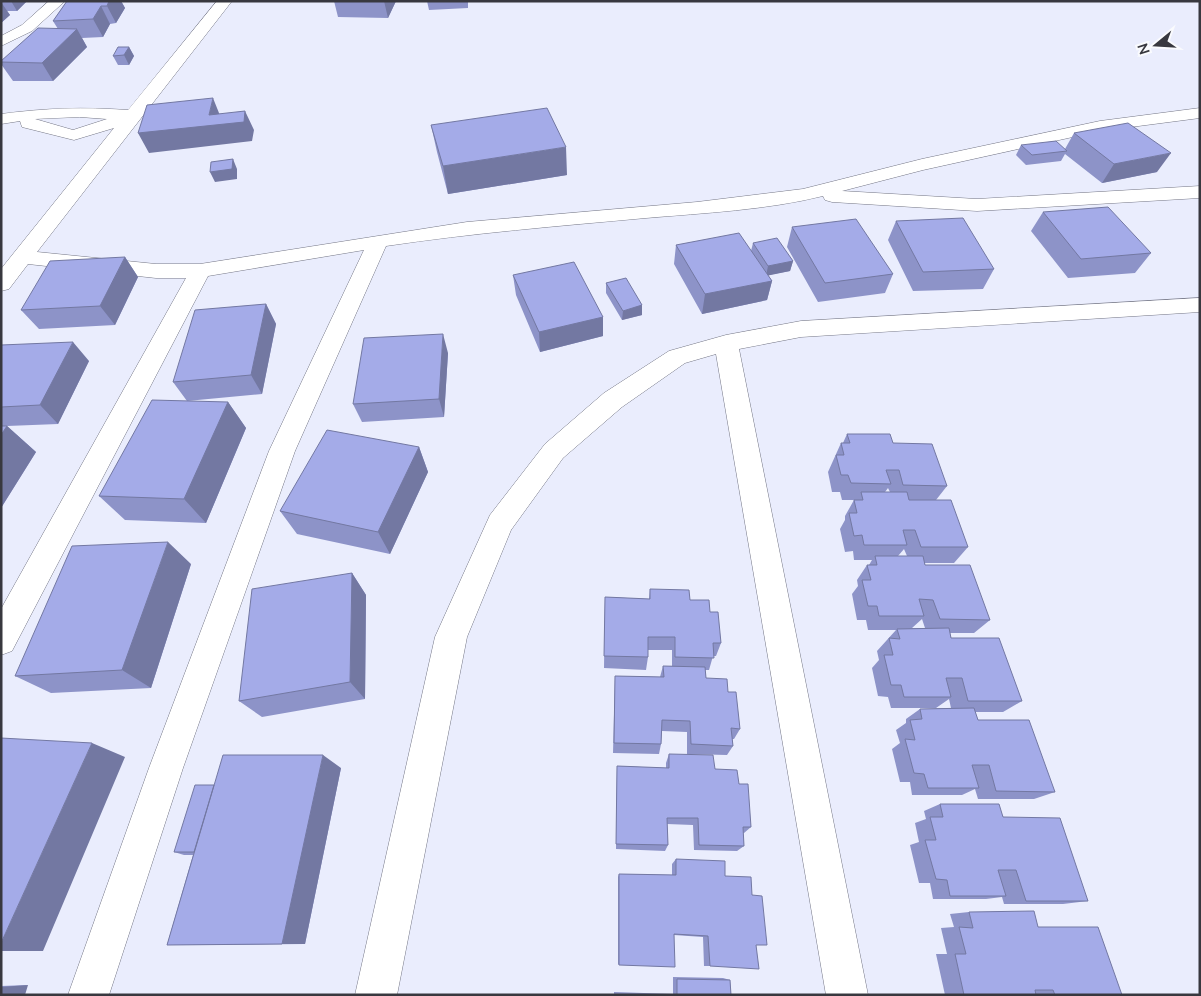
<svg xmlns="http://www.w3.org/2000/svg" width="1201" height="996" font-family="Lato,sans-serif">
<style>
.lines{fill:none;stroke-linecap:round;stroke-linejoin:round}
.minor-casing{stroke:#747685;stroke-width:1}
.minor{fill:#fff;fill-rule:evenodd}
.wall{fill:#8d93c8;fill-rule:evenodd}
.shaded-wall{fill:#7378a2}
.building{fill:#a4abe8;stroke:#7378a2}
</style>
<rect width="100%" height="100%" fill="#eaedfd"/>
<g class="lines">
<defs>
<path id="minor" d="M49,1H65L32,31L1,46V36L22,25Z
M217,1H232L37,252L156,264H200L467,222L697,202L803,189L922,159L1100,121L1200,108V118L1100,131L923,170L842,191L977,199L1200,186V198L977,211L832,202L825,200L823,196C767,210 704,213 646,218C559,226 472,233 386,246L295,451L183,768L109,995H68L149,768L269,451L364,250L208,276L12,651L1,655V609L186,278H156L28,264L9,289L1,291V269L114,128L74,140L22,127L20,121L1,124V114C47,108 83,107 128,110ZM80,117L107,119L73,130L35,119Z
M1200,298V312L801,337L739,349L868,995H826L716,354L685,363L622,407L563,458L511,530L467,637L397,995H355L435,637L490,515L545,444L604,393L669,351L726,335L801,321Z"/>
</defs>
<!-- minor casing -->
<use href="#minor" class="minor-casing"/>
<!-- minor -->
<use href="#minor" class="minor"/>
</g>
<!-- wall -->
<path class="wall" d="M1,1H27L17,11H7L10,15L1,23Z
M67,1H143L142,2L121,1L125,8L116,23L110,24L103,37L82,38L87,47L53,81H13L1,64V61L58,29L53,21Z
M334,1H396L388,18L338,17Z
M427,1H468V8L429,10Z
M129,47L134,56L129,65H118L113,56Z
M431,125L567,175L448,194L437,152Z
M1074,133L1157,172L1102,183L1065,154L1061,161L1026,165L1016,155L1021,145L1065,149Z
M1043,212L1151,253L1135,273L1068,278L1031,231Z
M896,221L994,269L983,289L913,291L888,240Z
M792,227L893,274L885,293L818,302L787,247Z
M753,243L793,261L790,271L768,275L772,281L767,300L702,314L674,264L676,245L751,251Z
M125,257L138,277L115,325L39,329L21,310Z
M513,275L603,317V336L540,352L516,295Z
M606,283L642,305V315L622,320L606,293Z
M266,304L276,324L262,394L187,401L173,382Z
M1,345L89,361L58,424L7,426L36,452L1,508Z
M448,353L444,417L362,422L353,404Z
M228,402L246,428L206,523L125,520L99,496Z
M847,434L893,443L947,486L936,500L968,547L954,563H925V565L990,620L974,633H950L951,638L1022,701L1003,712H975L978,720L1055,792L1034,799H978L975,789L962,795H912L910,782H900L892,749L900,743L896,730L906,723V719L920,709L951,708L949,699L936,708H891L888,697L878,696L872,668L879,660L877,651L896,630H868L866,620H857L852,594L858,586L857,580L867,565H869L872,560H854L853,551L845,552L840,529L845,520V516L854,500H842L840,492H832L828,472L841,443H843ZM888,488L890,492H885ZM904,549L907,556H898ZM922,619L925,628H912Z
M419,447L428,472L390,554L297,534L280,511Z
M191,564L151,688L51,693L15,676Z
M352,573L366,595L365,699L262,717L239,701Z
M650,589L690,600L710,612L721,643L716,656H713L709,670H705L706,678L728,692L740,729L734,739H732L733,746L727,755L687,754V732L662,731L661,744L659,754L613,753L615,676L660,677L663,666H672V650H648V657L646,670L604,668L605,597L649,599Z
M669,754L715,769L739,784L751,827L744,833H743L744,846L737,851L694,850L693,825L667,824L668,845L665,851L616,849L617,766L666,768V763Z
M341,768L305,944L199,945H167L193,855H184L174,852L214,785Z
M940,804L1003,817L1088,901L1063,904H1004L1002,897L986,899H933L930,883H919L910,845L919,842L915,823L926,819L924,811Z
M676,859L725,876L752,895L756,945L710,966H704L703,937L674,935L619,965L618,964V877L619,874L672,875V864Z
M969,912L1038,927L1122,995H945L936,954H947L941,928L954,927L950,914Z
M673,977L723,978L730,980L731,995H614V992L673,994Z
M28,985L1,995V986Z"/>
<!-- shaded-wall -->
<path class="shaded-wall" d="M11,1H27L17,11Z
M109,1H121L125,8L116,23L107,6Z
M384,1H396L388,18Z
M1,2L10,15L1,23Z
M101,6L110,24L103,37L93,19Z
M77,29L87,47L53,81L42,63Z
M129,47L134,56L129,65L124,55Z
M213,98L221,118L245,111L254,130L252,141L149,153L138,133L209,115Z
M566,147L567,175L448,194L443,166Z
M1171,153L1157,172L1102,183L1114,164Z
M233,159L237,169V179L215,182L210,172Z
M125,257L138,277L115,325L100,306Z
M793,261L790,271L766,276L768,266Z
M772,281L767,300L702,314L705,294Z
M266,304L276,324L262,394L251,375Z
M642,305V315L622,320L623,311Z
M603,317V336L540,352L539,332Z
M443,334L448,353L444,417L439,399Z
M73,342L89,361L58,424L40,405Z
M228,402L246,428L206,523L184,499Z
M7,426L36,452L1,508V435Z
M419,447L428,472L390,554L378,532Z
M168,542L191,564L151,688L122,670Z
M352,573L366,595L365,699L350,682Z
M92,743L125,757L43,951H1V943Z
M323,755L341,768L305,944H282Z
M28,985L25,995H1V987Z"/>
<!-- building -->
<path class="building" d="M67,1H109L107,6H101L93,19L53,21Z
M38,28L77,29L42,63L1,62V61Z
M118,47H129L124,55L113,56Z
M213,98L209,115L245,111L244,122L138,133L147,105Z
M547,108L566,147L443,166L431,125Z
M1128,123L1171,153L1114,164L1074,133Z
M1056,141L1067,151L1032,155L1021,145Z
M233,159L232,169L210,172L211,162Z
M1108,207L1151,253L1081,259L1043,212Z
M963,218L994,269L923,272L896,221Z
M856,219L893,274L825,283L792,227Z
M739,233L772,281L705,294L676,245Z
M777,238L793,261L768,266L753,243Z
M125,257L100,306L21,310L50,261Z
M574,262L603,317L539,332L513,275Z
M626,278L642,305L623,311L606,283Z
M266,304L251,375L173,382L195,310Z
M443,334L439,399L353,404L364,338Z
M73,342L40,405L1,407V345Z
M152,400L228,402L184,499L99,496Z
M1,426H7L1,435Z
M327,430L419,447L378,532L280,511Z
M847,434H890L893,443L932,444L947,486L903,485L899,470H886L891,484L851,483L848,475H841L836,455H844L841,443H850Z
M861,492H907L909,500H951L968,547H921L915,530H903L907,545H864L862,535L854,536L849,513H857L854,500H863Z
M168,542L122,670L15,676L72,546Z
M875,556H923L925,565H970L990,620L940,619L933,600L919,599L924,616H879L877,606H868L862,580H871L867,565H877Z
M352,573L350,682L239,701L252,589Z
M650,589L689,590L690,600H709L710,612H718L721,643H713L714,658L675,657V637H648V657L604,656L605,597L650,599Z
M949,628L951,638H999L1022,701H968L962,678H946L951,697H904L901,685H891L884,655H893L889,638L900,639L897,629Z
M663,666L705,667L706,678L727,679L728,692H736L740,729L731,728L733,746L691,744L690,721L662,720L661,744L614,743L615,676L664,677Z
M974,708L978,720H1029L1055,792L996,791L989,765H972L979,788H928L924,774L914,773L905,739L915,740L910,720L922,719L920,709Z
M1,738L92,743L1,943Z
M669,754L713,755L715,769L737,770L739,784H748L751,827H743L744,846L699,845L698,818H667L668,845L616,844L617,766L669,768Z
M223,755H323L282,944L167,945Z
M195,785H214L194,852H174Z
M940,804H999L1003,817L1060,818L1088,901H1026L1016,870H998L1006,896H950L947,880L936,879L925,840H936L930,817H943Z
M676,859L725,861V876L751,877L752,895L762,896L767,945H756L759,969L710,966L708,936L674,934L675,967L619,965V874L676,875Z
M1034,911L1038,927H1098L1122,995H1055L1053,990H1035L1036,995H964L955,954H966L959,927L973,928L969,912Z
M677,979L730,980L731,995H677Z"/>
<!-- border -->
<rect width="1201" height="996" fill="none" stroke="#38383f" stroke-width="5"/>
<!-- north arrow -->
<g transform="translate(1156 45) rotate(252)" stroke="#fafbfe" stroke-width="4" paint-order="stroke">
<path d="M0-4L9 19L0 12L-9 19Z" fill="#38383f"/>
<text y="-8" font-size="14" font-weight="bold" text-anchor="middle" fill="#38383f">N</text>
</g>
</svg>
